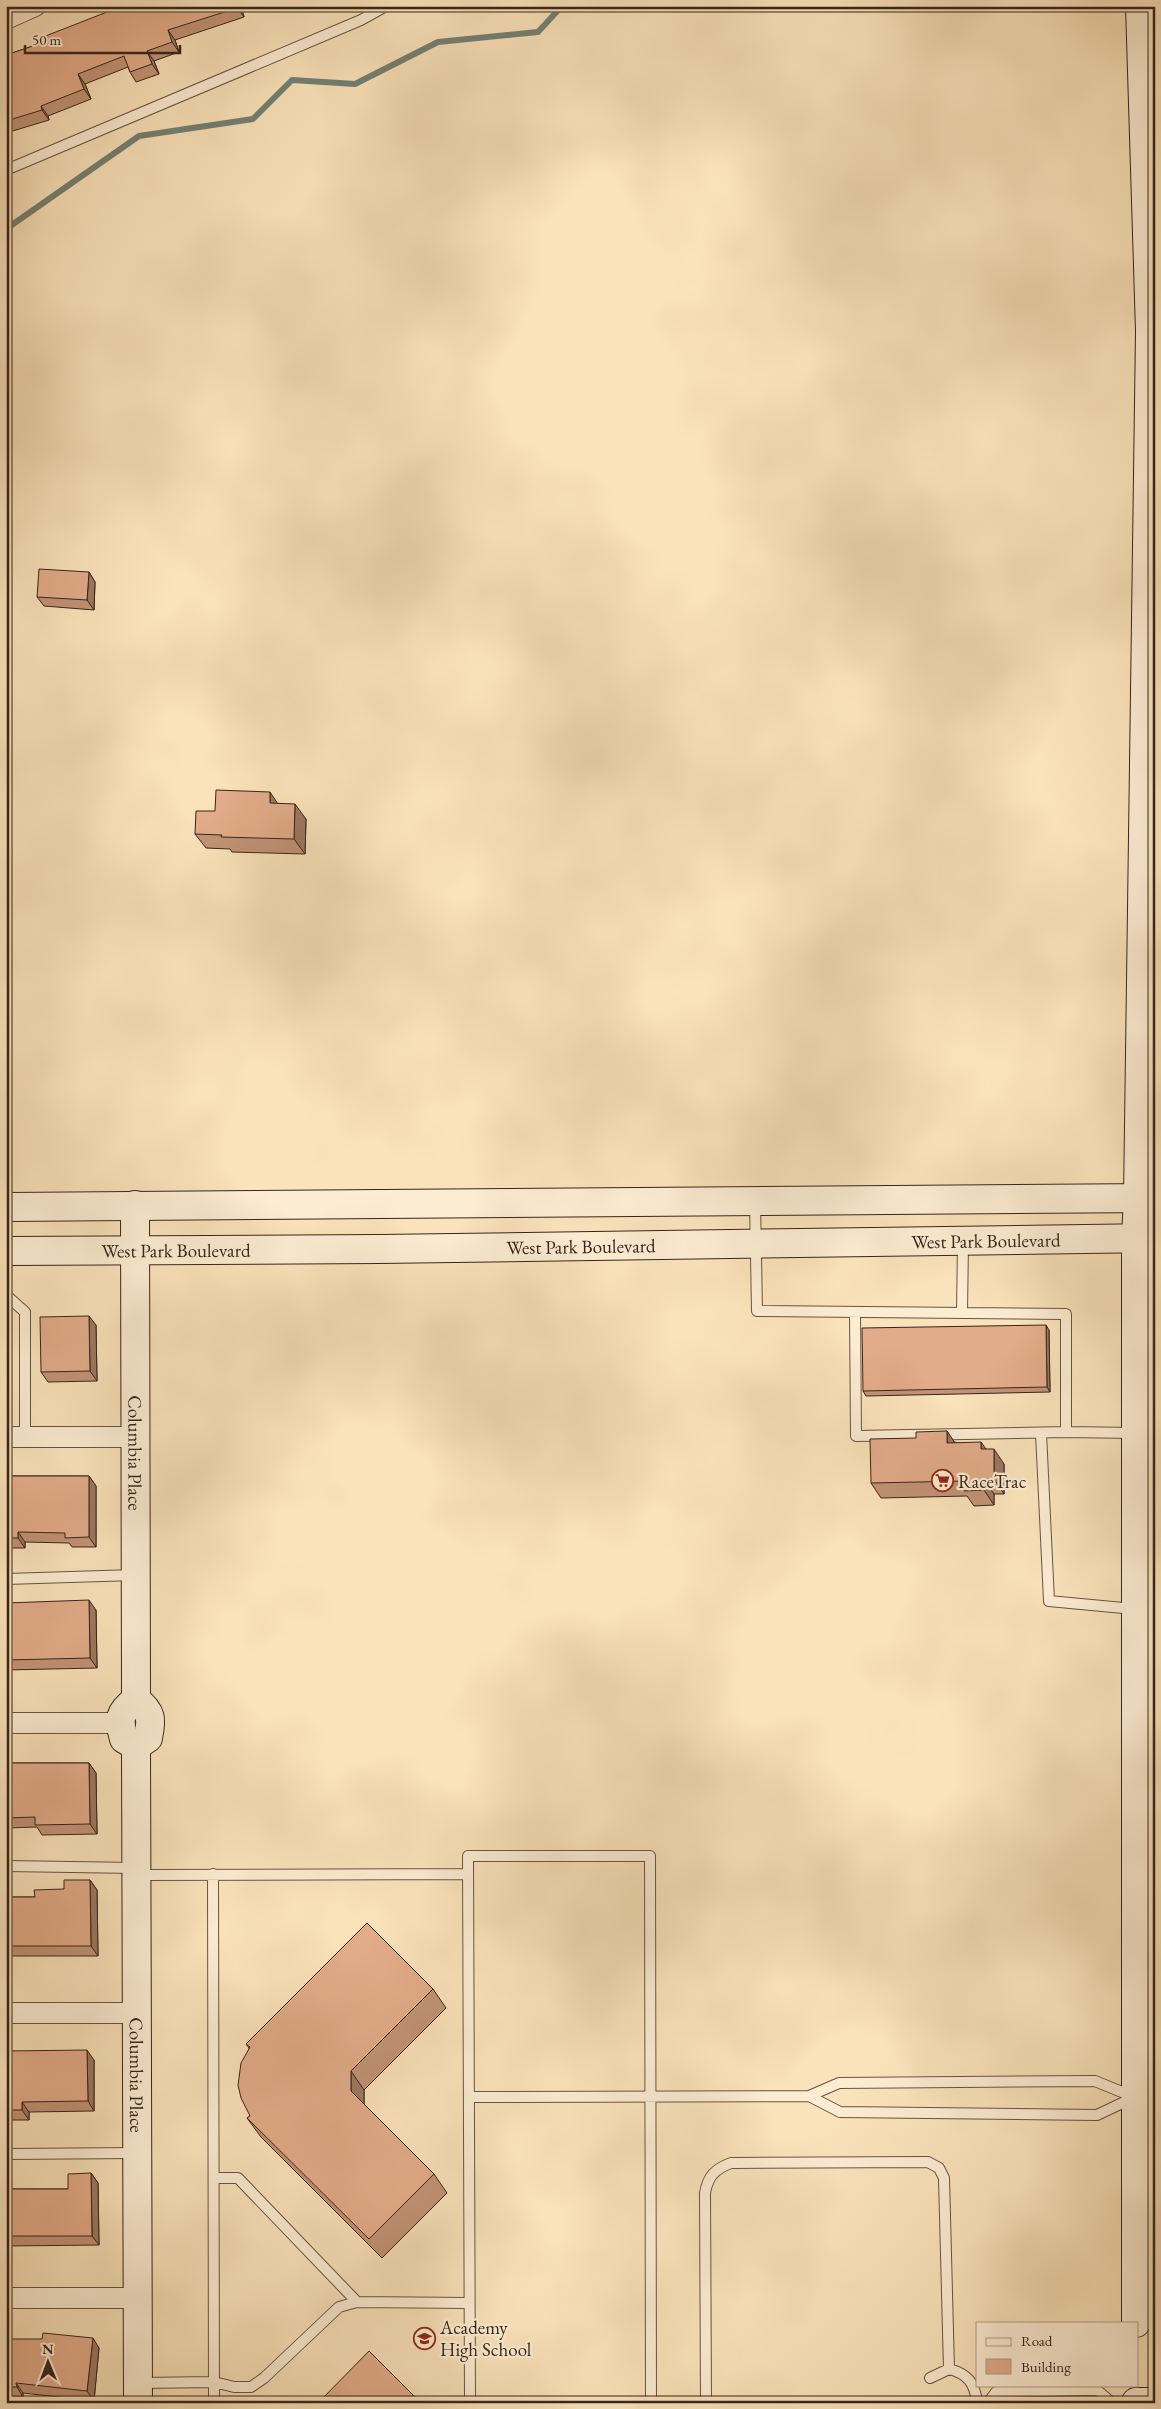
<svg xmlns="http://www.w3.org/2000/svg" width="1161" height="2409" font-family="'EB Garamond',serif">
<style>
.lines{fill:none;stroke-linecap:round;stroke-linejoin:round}
.stream{stroke:#748175;stroke-width:6}
.lane-casing{stroke:#675444;stroke-width:12}
.street-casing{stroke:#675444;stroke-width:22}
.secondary-casing{stroke:#36251c;stroke-width:30}
.lane{stroke:#fcecd2;stroke-width:10}
.street{stroke:#fcecd2;stroke-width:20}
.secondary{stroke:#fcecd2;stroke-width:28}
.wall{fill:#c29376;stroke:#36251c}
.shaded-wall{fill:#9e7860;stroke:#36251c}
.building{fill:#e2ab89;stroke:#36251c}
.labels{text-anchor:middle;dominant-baseline:central;stroke-width:4.5;stroke-linejoin:round;paint-order:stroke}
.street-label{font-size:19px;fill:#36251c;stroke:#fcecd2}
.poi-label{font-size:19px;fill:#36251c;stroke:#fcecd2;text-anchor:start}
</style>
<rect width="100%" height="100%" fill="#fae2ba"/>
<filter id="stains"><feTurbulence type="fractalNoise" baseFrequency=".004" numOctaves="4"/><feColorMatrix values="0 0 0 0 .2 0 0 0 0 .09 0 0 0 0 .02 0 0 0 .5 -.17"/></filter>
<radialGradient id="worn" r=".72"><stop offset=".6" stop-color="#630" stop-opacity="0"/><stop offset="1" stop-color="#630" stop-opacity=".3"/></radialGradient>
<g class="lines">
<!-- stream -->
<path class="stream" d="M6,229L139,136L253,119L292,80L355,84L438,42L538,32L562,6"/>
<defs>
<path id="lane" d="M6,170L361,20L386,6
M755,1202L757,1311L1066,1314V1432L856,1436L855,1312
M6,1295L25,1312V1437
M962,1313L963,1242
M1066,1432L1135,1433
M1041,1433L1049,1601L1134,1609
M6,1579L135,1575
M6,1866L136,1868
M213,1874L214,2403
M137,1875L468,1874
M809,2096L840,2112L1097,2115L1135,2097
M469,2097L809,2096L839,2083L1095,2081L1134,2097
M6,2154L135,2153
M214,2178H238L357,2302
M930,2378L949,2369
M139,2383L214,2382L234,2387H251L264,2378L339,2307L357,2302L469,2303
M470,2403L468,1856H650L651,2403
M706,2403L705,2193C708,2176 715,2169 731,2163L928,2162L939,2168L944,2178L949,2369C968,2374 975,2383 977,2403
M988,2403L996,2392L1097,2390L1112,2403"/>
<path id="street" d="M6,19L35,6
M6,1437H136
M6,1723H119
M6,2013H137
M6,2298H138"/>
<g id="secondary">
<path id="s1" d="M135,1205L136,1700"/>
<path d="M6,1207L1155,1198"/>
<path id="s2" d="M6,1251L379,1249L1155,1238"/>
<path id="s3" d="M136,1746L138,2403"/>
<path d="M136,1746L124,1739C118,1719 119,1712 136,1700"/>
<path d="M136,1746L148,1738C152,1719 152,1712 136,1700"/>
<path d="M1136,2323V1238L1138,1198L1150,331L1140,6"/>
<path d="M1136,2402H1155"/>
</g>
</defs>
<!-- lane casing -->
<use href="#lane" class="lane-casing"/>
<!-- street casing -->
<use href="#street" class="street-casing"/>
<!-- secondary casing -->
<use href="#secondary" class="secondary-casing"/>
<!-- lane -->
<use href="#lane" class="lane"/>
<!-- street -->
<use href="#street" class="street"/>
<!-- secondary -->
<use href="#secondary" class="secondary"/>
</g>
<!-- wall -->
<path class="wall" d="M111,6H241L244,17L175,40L179,52L154,61L159,74L136,82L130,72L128,67L85,84L91,99L48,116L49,120L6,133V55L45,42L107,12Z
M89,572L95,582L94,610L44,606L37,597Z
M278,804L306,819L305,854L232,852L230,849L206,848L195,834L215,811Z
M96,1325L97,1381L48,1382L41,1372Z
M1049,1330L1050,1392L866,1396L863,1391Z
M947,1431L954,1442L986,1449L1004,1464V1494H994V1505L974,1506L967,1496L881,1498L871,1483L916,1438Z
M6,1476H89L96,1486V1547H72L69,1543L25,1542V1548H6Z
M6,1603L96,1610L97,1668L6,1670Z
M6,1763H89L96,1773L97,1834L42,1835L37,1827L6,1828Z
M90,1880L97,1890L98,1956H6V1897H35L64,1889Z
M433,1989L446,2008L364,2090V2105L434,2174L447,2193L382,2258L261,2137L247,2118L250,2116L249,2048L246,2044Z
M6,2051L94,2060V2111L29,2112V2120H6Z
M91,2173L98,2183L99,2245L6,2246V2189H68Z
M6,2339L99,2348L94,2401L23,2393V2397H6Z"/>
<!-- shaded-wall -->
<path class="shaded-wall" d="M237,6H241L244,17L237,8Z
M168,30L175,40L179,52L172,42Z
M147,51L154,61L159,74L152,64Z
M78,74L85,84L91,99L84,89Z
M41,106L48,116L49,120L42,110Z
M89,572L95,582L94,610L87,600Z
M270,792L280,807L270,803Z
M295,804L306,819L305,854L294,839Z
M89,1316L96,1325L97,1381L90,1371Z
M1046,1325L1049,1330L1050,1392L1047,1387Z
M947,1431L957,1446L947,1443Z
M981,1442L991,1456L981,1449Z
M994,1449L1004,1464V1494L994,1479Z
M89,1476L96,1486V1547L89,1537Z
M983,1479L994,1494V1505L984,1490Z
M18,1532L25,1542V1548L18,1538Z
M89,1600L96,1610L97,1668L90,1658Z
M89,1763L96,1773L97,1834L90,1824Z
M90,1880L97,1890L98,1956L91,1946Z
M87,2050L94,2060V2111L88,2101Z
M351,2071L364,2090V2110L351,2091Z
M22,2102L29,2112V2120L22,2110Z
M91,2173L98,2183L99,2245L92,2236Z
M93,2338L99,2348L94,2401L87,2391Z
M16,2383L23,2393V2397L17,2387Z"/>
<!-- building -->
<path class="building" d="M111,6H237V8L168,30L172,42L147,51L152,64L130,72L124,56L78,74L84,89L41,106L42,110L6,121V55L45,42L43,37L107,12L106,8Z
M39,569L89,572L87,600L37,597Z
M216,790L270,792V803L295,804L294,839L221,837L222,835L195,834L196,811H215Z
M89,1316L90,1371L41,1372L40,1317Z
M1046,1325L1047,1387L863,1391L862,1328Z
M947,1431V1443L981,1442V1449H994V1479H983L984,1490L964,1491V1481L871,1483L870,1439L916,1438V1432Z
M6,1476H89V1537L65,1538V1533L18,1532V1538H6Z
M89,1600L90,1658L6,1660V1603Z
M6,1763H89L90,1824L35,1825V1817L6,1818Z
M64,1880H90L91,1946H6V1897H35L34,1890L64,1889Z
M367,1923L433,1989L351,2071V2091L434,2174L369,2239L247,2118L250,2116L241,2098L238,2085L241,2063L250,2047L246,2044Z
M87,2050L88,2101L22,2102V2110H6V2051Z
M91,2173L92,2236H6V2189H68V2174Z
M43,2333L93,2338L87,2391L16,2383L17,2387H6V2339H42Z
M369,2351L421,2403H318Z"/>
<!-- icons -->
<defs>
<symbol id="supermarket-ring" viewBox="-11 -11 22 22"><circle r="9.5" fill="#fcecd2" stroke="#8f2418" stroke-width="1.5"/><path d="M-6-5.5h2.5l.6 2H6L4.5 2H-2.5L-4.4-4H-6ZM-1.5 3.2a1.3 1.3 0 1 0 .1 0ZM3 3.2a1.3 1.3 0 1 0 .1 0Z" fill="#8f2418"/></symbol>
<symbol id="school-ring" viewBox="-11 -11 22 22"><circle r="9.5" fill="#fcecd2" stroke="#8f2418" stroke-width="1.5"/><path d="M0-5L7-2L0 1L-7-2ZM-4 1L0 2.5L4 1V4Q0 6-4 4Z" fill="#8f2418"/></symbol>
</defs>
<g fill-rule="evenodd">
<use href="#supermarket-ring" x="930" y="1468" width="25" height="25"/>
<use href="#school-ring" x="412" y="2326" width="25" height="25"/>
</g>
<g class="labels">
<!-- street labels -->
<g class="street-label">
<text stroke="none"><textPath href="#s2" startOffset="980">West Park Boulevard</textPath></text>
<text stroke="none"><textPath href="#s2" startOffset="575">West Park Boulevard</textPath></text>
<text stroke="none"><textPath href="#s2" startOffset="170">West Park Boulevard</textPath></text>
<text stroke="none"><textPath href="#s1" startOffset="248">Columbia Place</textPath></text>
<text stroke="none"><textPath href="#s3" startOffset="329">Columbia Place</textPath></text>
</g>
<!-- poi labels -->
<g class="poi-label">
<text x="958" y="1481">RaceTrac</text>
<text x="440" y="2327">Academy<tspan x="440" dy="22">High School</tspan></text>
</g>
</g>
<!-- margin -->
<rect width="1161" height="2409" fill="none" stroke="#fae2ba" stroke-width="25"/>
<rect x="8" y="8" width="1146" height="2394" fill="none" stroke="#36251c" stroke-width="2.5"/>
<rect x="12" y="12" width="1136" height="2384" fill="none" stroke="#36251c"/>
<!-- legend -->
<rect x="976" y="2322" width="162" height="65" fill="#fcecd2" stroke="#ad9c89"/>
<rect x="986" y="2338" width="25" height="8" fill="#fcecd2" stroke="#ad9c89"/>
<text x="1021" y="2346" font-size="15" fill="#36251c">Road</text>
<rect x="986" y="2359" width="25" height="15" fill="#e2ab89" stroke="#ad9c89"/>
<text x="1021" y="2372" font-size="15" fill="#36251c">Building</text>
<!-- north arrow -->
<g transform="translate(48 2362) rotate(359)" stroke="#fcecd2" stroke-width="4" paint-order="stroke">
<path d="M0-4L9 19L0 12L-9 19Z" fill="#36251c"/>
<text y="-8" font-size="14" font-weight="bold" text-anchor="middle" fill="#36251c">N</text>
</g>
<!-- scale -->
<path d="M25 45v8h155v-8" fill="none" stroke="#36251c" stroke-width="2.5"/>
<text x="32" y="45" font-size="15" fill="#36251c" stroke="#fcecd2" stroke-width="4" paint-order="stroke">50 m</text>
<rect width="100%" height="100%" filter="url(#stains)"/>
<rect width="100%" height="100%" fill="url(#worn)"/>
</svg>
